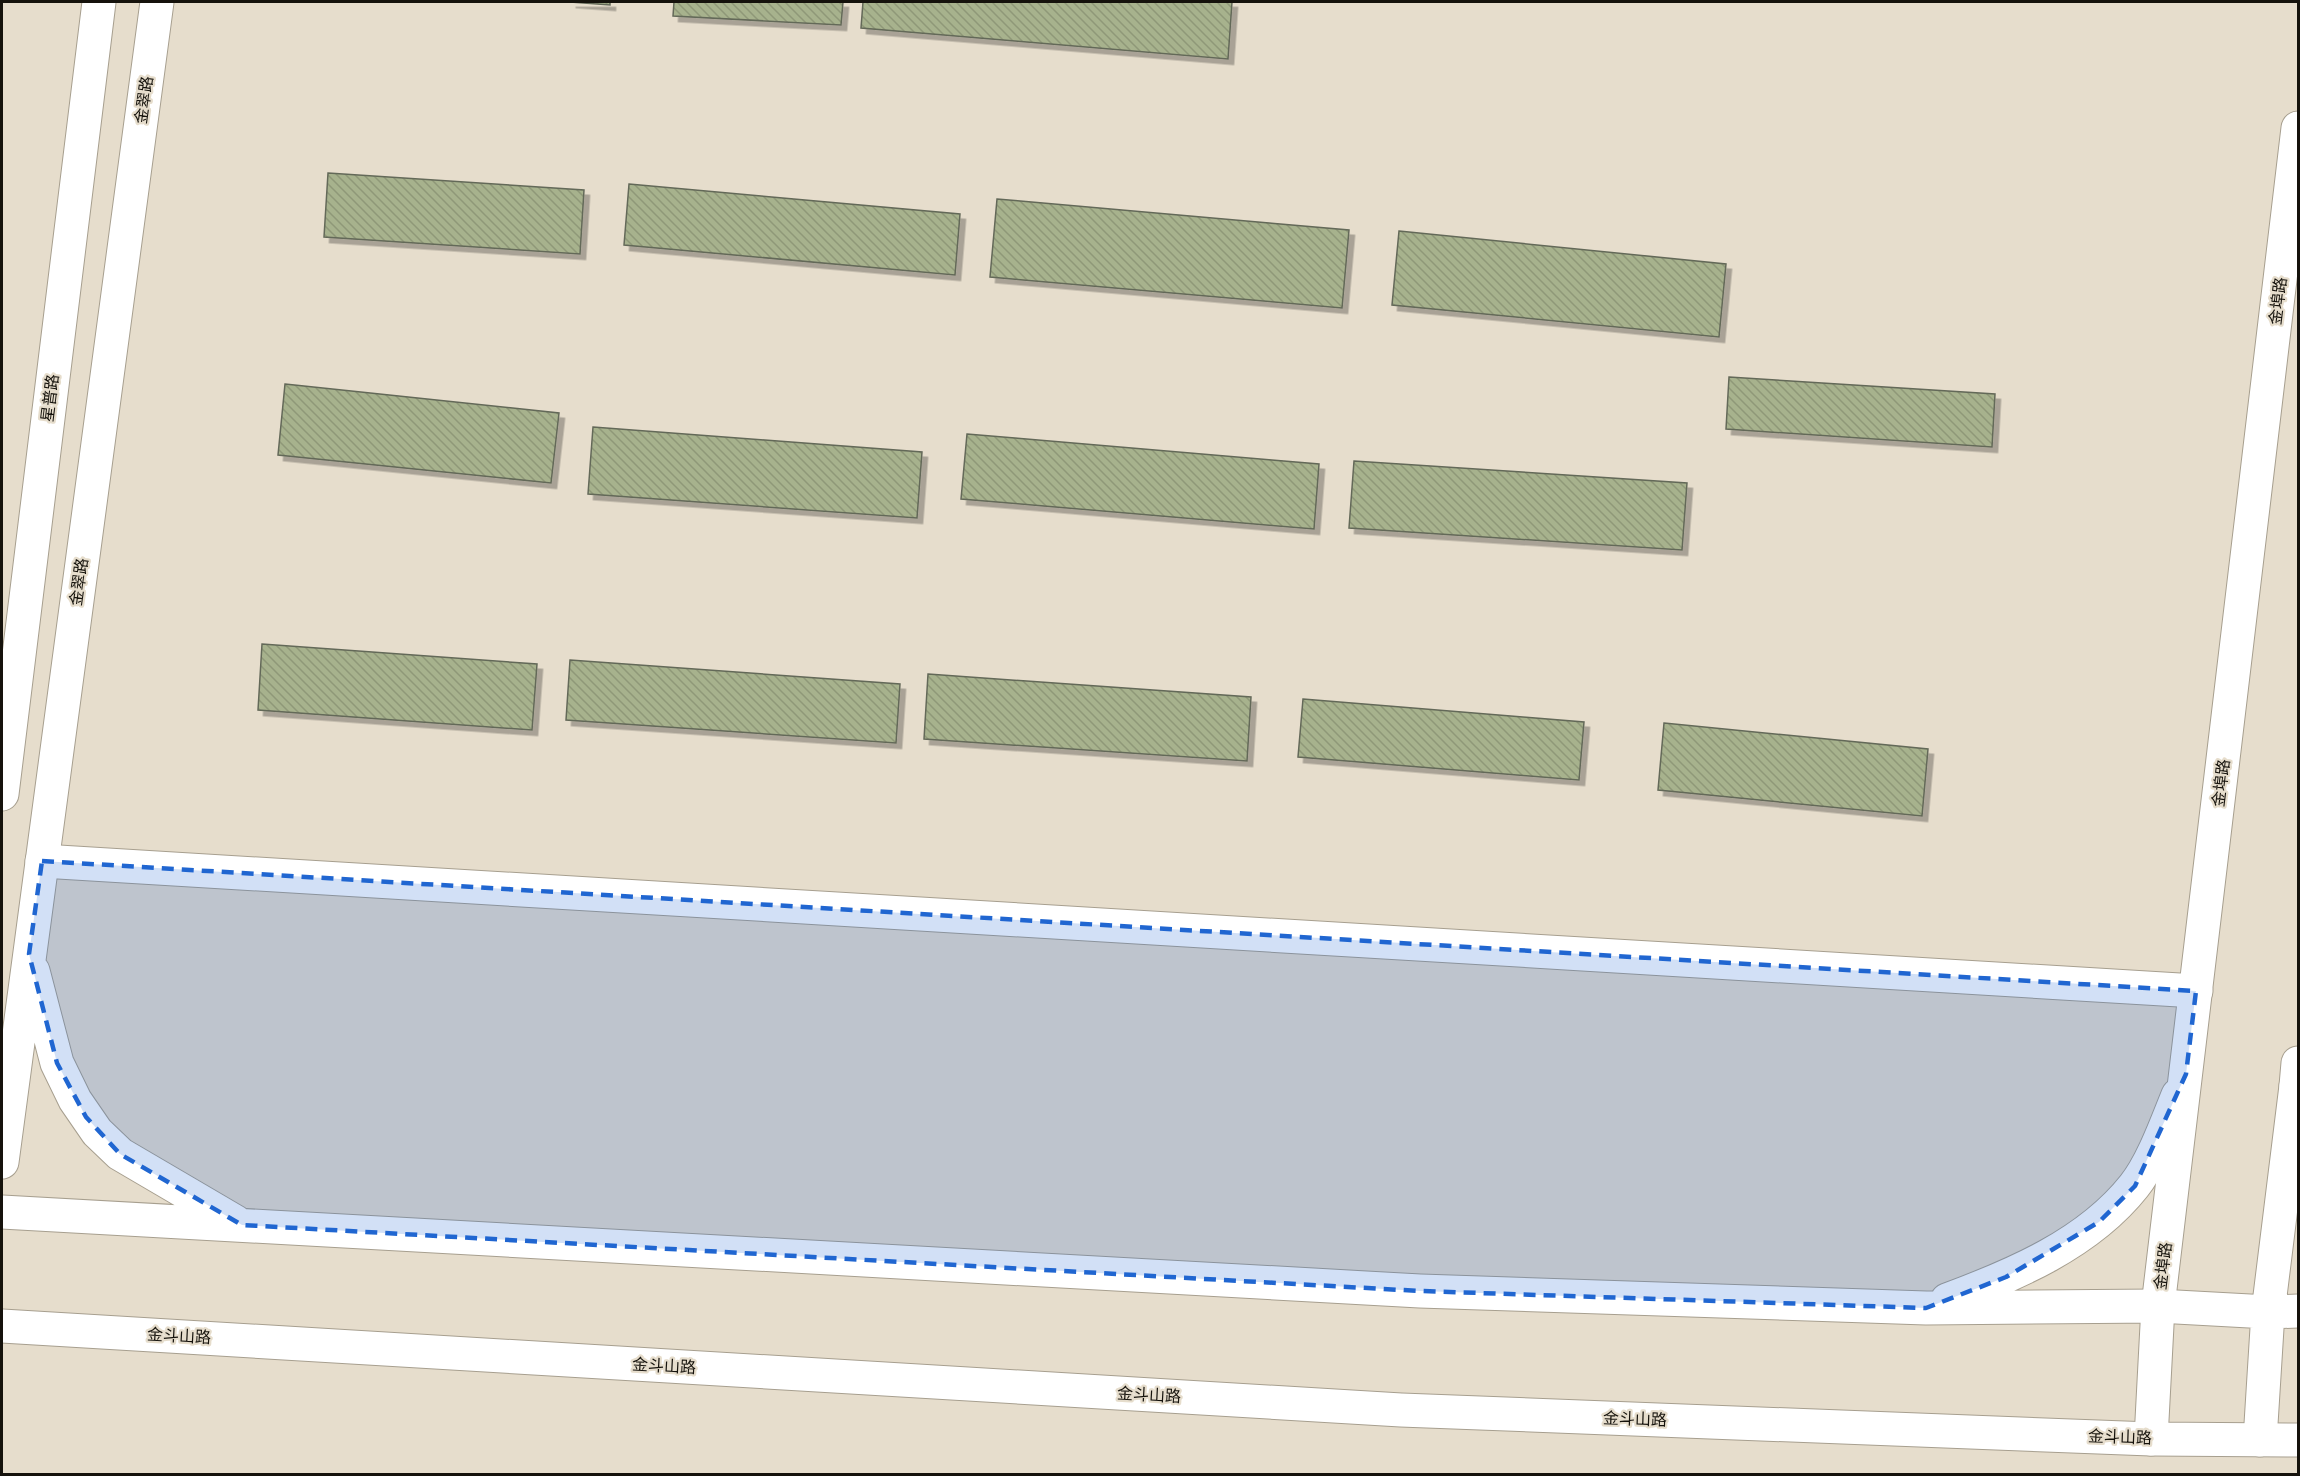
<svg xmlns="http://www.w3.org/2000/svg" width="2300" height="1476" font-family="'Crimson Pro','Noto Sans SC',serif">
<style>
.building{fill:url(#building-back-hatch);stroke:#646959;stroke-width:1.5;filter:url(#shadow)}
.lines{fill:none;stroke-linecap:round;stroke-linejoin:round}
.street-casing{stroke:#a79f8f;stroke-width:35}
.secondary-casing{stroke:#a79f8f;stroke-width:35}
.highway-casing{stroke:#a79f8f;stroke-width:35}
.street{stroke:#fff;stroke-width:33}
.secondary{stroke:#fff;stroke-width:33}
.highway{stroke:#fff;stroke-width:33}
.marked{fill:#2066d1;fill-opacity:0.2;stroke:#2066d1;stroke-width:4.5;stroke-dasharray:12 8;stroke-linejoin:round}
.labels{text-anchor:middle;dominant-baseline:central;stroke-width:4.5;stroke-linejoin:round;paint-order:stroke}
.street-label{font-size:16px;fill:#15120c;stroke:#e6ddcc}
</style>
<defs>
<pattern id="building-back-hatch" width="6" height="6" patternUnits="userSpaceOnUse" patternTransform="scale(1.5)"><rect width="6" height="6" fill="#a7b28d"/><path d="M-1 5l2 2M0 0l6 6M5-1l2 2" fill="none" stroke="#8f9878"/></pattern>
<filter id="shadow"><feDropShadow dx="5.5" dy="5.5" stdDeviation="0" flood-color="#0004"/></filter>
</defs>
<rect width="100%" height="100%" fill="#e6ddcc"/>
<!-- building -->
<path class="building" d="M570,2H610V5Z
M674,2H843L841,25L673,16Z
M863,2H1232L1228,59L861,28Z
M328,173L584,190L580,254L324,237Z
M629,184L960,214L955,275L624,245Z
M997,199L1349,230L1342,308L990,277Z
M1399,231L1726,264L1719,337L1392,305Z
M1729,377L1995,394L1992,447L1726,429Z
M285,384L559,413L551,483L278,455Z
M593,427L922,452L917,518L588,494Z
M967,434L1319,464L1314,529L961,499Z
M1354,461L1687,483L1682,550L1349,528Z
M262,644L537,664L532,730L258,710Z
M570,660L900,684L896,743L566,720Z
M928,674L1251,697L1247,761L924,739Z
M1303,699L1584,722L1579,780L1298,757Z
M1664,723L1928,749L1922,816L1658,790Z"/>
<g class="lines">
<defs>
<path id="street" d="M42,861L2196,991"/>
<path id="secondary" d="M2,794L99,2
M33,971L57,1063L75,1100L97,1132L120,1154L236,1222
M2,1162L157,2
M2,1212L1420,1291L1926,1308L2158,1306L2268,1312L2298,1311
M1947,1300C2014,1275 2088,1244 2134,1186C2152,1164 2167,1122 2178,1095
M2,1326L1401,1410L2151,1439
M2260,1440L2268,1312L2296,1086"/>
<path id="highway" d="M2298,128L2158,1306L2151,1439L2298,1440
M2298,1063L2296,1086L2298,1094"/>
</defs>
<!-- street casing -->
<use href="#street" class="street-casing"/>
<!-- secondary casing -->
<use href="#secondary" class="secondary-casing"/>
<!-- highway casing -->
<use href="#highway" class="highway-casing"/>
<!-- street -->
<use href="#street" class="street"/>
<!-- secondary -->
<use href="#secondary" class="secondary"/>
<!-- highway -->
<use href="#highway" class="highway"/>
</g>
<!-- marked area -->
<path class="marked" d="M42,861L2196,991L2186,1074L2135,1186L2099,1222L2006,1277L1926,1308L1420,1291L242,1225L120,1154L86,1117L57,1063L29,954Z"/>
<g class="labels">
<!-- street labels -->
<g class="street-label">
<text transform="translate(144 100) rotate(-82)">金翠路</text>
<text transform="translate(2278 301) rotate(-83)">金埠路</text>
<text transform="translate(50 398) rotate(-83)">星普路</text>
<text transform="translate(79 582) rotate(-82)">金翠路</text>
<text transform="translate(2221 783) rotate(-83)">金埠路</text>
<text transform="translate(2163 1266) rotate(-83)">金埠路</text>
<text transform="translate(179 1336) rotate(3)">金斗山路</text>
<text transform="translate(664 1366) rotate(3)">金斗山路</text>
<text transform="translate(1149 1395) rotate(3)">金斗山路</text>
<text transform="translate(1635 1419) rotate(2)">金斗山路</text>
<text transform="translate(2120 1437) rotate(2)">金斗山路</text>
</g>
</g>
<!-- border -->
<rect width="2300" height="1476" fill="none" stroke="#15120c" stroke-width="6"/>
</svg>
